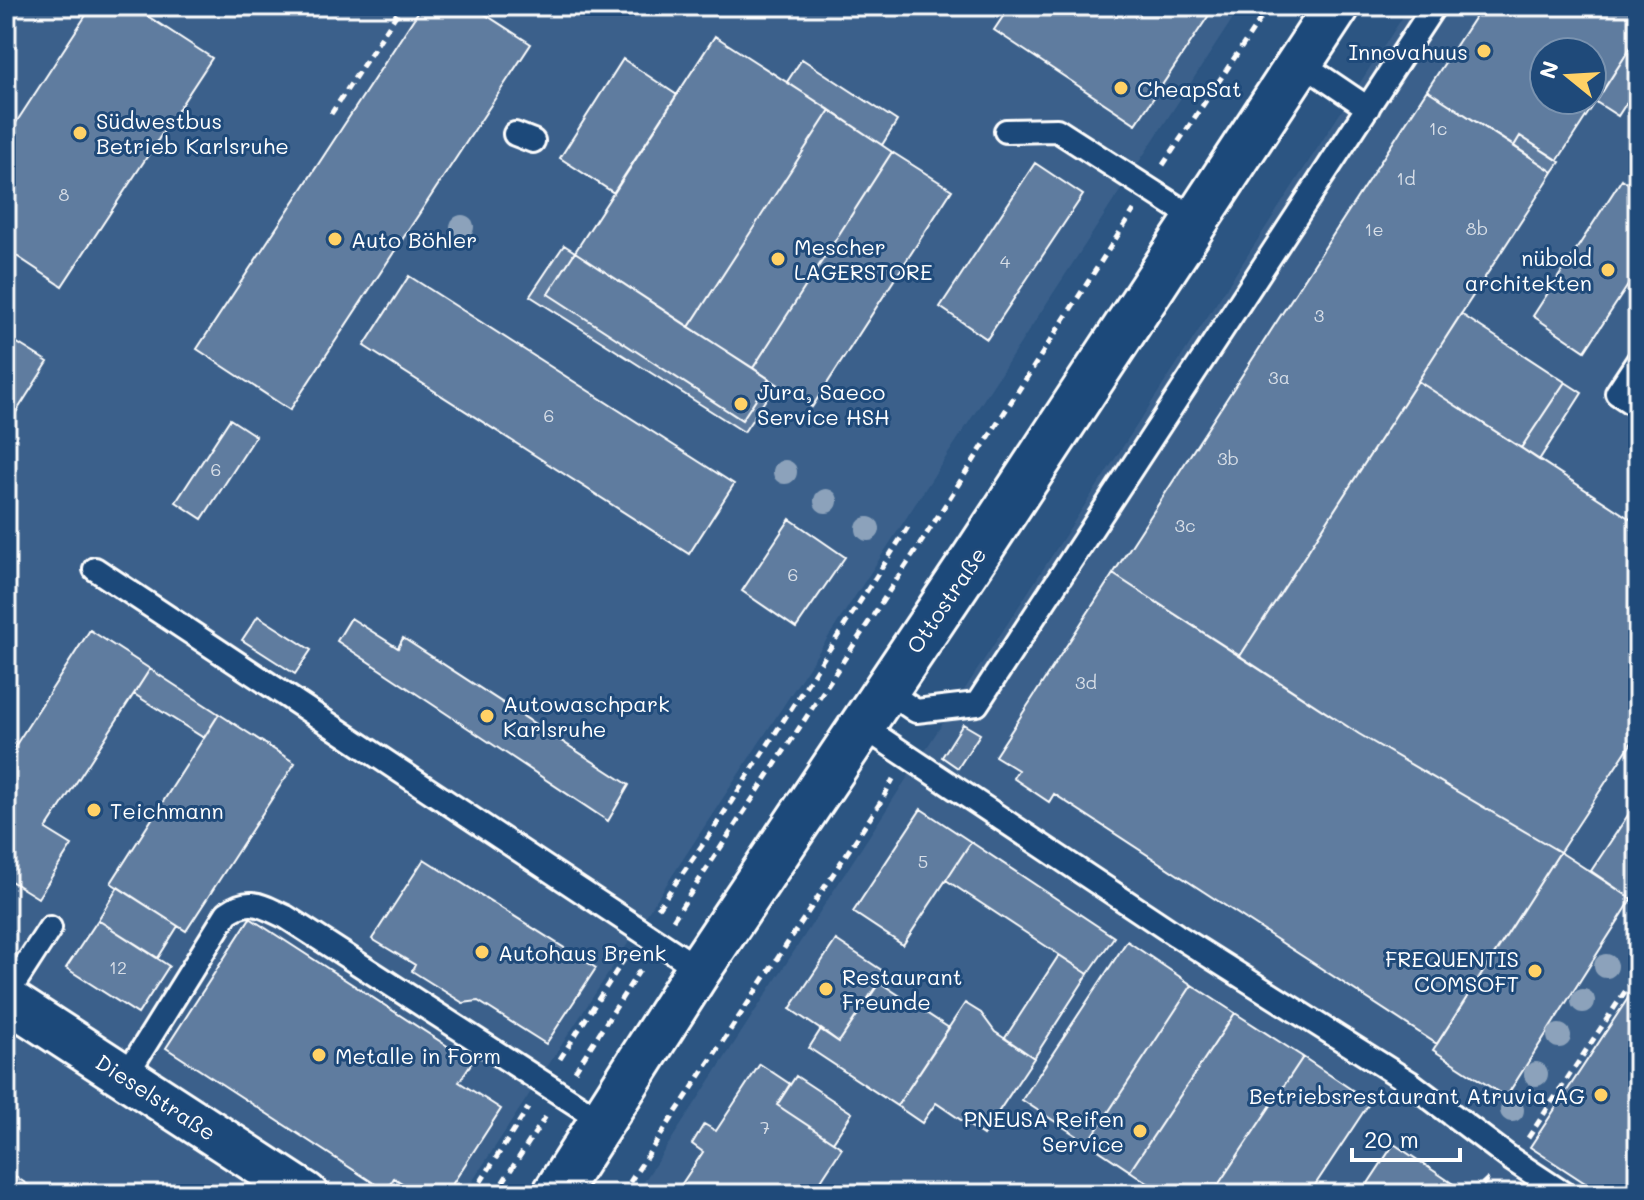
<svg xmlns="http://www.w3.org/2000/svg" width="1644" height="1200" font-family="Mali,sans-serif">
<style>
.built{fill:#3b618b;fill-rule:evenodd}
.building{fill:#5e7c9f;stroke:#fff;stroke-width:2;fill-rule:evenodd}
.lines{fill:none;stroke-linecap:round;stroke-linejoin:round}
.lane-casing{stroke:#fff;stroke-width:28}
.street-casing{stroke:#fff;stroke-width:48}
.secondary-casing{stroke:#fff;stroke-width:50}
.path{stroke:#fff;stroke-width:5;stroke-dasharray:8 6;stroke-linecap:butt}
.lane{stroke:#1f4a7a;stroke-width:22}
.street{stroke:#1f4a7a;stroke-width:42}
.secondary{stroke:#1f4a7a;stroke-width:44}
.tree{fill:#8ca2bb}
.poi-dot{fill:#ffd166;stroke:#1f4a7a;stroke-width:3}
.labels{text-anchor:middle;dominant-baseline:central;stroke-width:6;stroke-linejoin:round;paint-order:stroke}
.number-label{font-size:18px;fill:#d7dee7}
.poi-label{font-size:22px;fill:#fff;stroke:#1f4a7a;text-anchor:start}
.street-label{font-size:22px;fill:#fff;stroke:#1f4a7a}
</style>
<rect width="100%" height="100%" fill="#2c5582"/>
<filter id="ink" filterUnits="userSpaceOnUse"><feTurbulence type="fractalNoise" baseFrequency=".0125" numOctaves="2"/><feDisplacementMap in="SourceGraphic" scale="16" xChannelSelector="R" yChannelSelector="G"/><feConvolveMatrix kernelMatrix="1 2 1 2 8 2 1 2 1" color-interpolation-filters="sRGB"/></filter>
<g filter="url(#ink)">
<!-- built -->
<path class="built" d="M6,6H1241L464,1194H6Z
M1410,6H1638V1194H636ZM1544,52H1592V100H1544Z"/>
<!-- building -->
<path class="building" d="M92,6H132L212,58L62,286L6,249V138Z
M422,6H472L531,44L290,410L197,349Z
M1010,6H1215L1136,124L994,30Z
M1482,6H1638V36L1558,160L1520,136L1514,146L1427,90ZM1544,52H1592V100H1544Z
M715,36L830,110L689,327L575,252Z
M1634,42L1638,45V85L1618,116L1596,102Z
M623,59L677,95L614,193L560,158Z
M802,59L897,121L882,145L787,82Z
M1427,90L1553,172L1240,656L1113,574Z
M830,110L892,152L753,368L689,327Z
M1520,136L1560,162L1553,172L1514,146Z
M892,152L952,190L812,407L753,368Z
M1035,163L1083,195L987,339L940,307Z
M1622,179L1638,190V270L1585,351L1533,316Z
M564,245L575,252L548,294L742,420L769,379L776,384L744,432L530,296Z
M575,252L769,379L742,420L548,294Z
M409,276L734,484L689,554L364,346Z
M1461,314L1565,382L1521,448L1418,381Z
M6,336L48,362L6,428Z
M1418,381L1638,524V733L1560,852L1359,734L1240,656Z
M1565,382L1582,393L1539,460L1521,448Z
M230,419L256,436L202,519L176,502Z
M790,519L845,557L796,628L742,591Z
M1113,574L1359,734L1560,852L1437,1044L1054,794L1049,802L1013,778L1018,770L995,756Z
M258,616L311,650L295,674L242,640Z
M351,618L398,648L403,638L629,785L608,821L337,641Z
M90,630L150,669L46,829L72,845L38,898L6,878V760Z
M150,669L219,714L204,738L134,694Z
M219,714L295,763L186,931L111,883Z
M963,724L980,734L958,768L942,757Z
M1638,800V890L1632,899L1591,871Z
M921,809L971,842L903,945L853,912Z
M971,842L1114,937L1088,974L946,880Z
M1560,852L1632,899L1506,1097L1433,1050Z
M424,859L596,968L546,1044L478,1001L463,1003L412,971L415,965L372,939Z
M118,887L178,926L158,958L98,920Z
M250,918L472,1062L459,1082L501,1109L446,1194H419L394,1178L386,1191L166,1048Z
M98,920L169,966L138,1014L66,968Z
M836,940L886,973L839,1042L790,1009Z
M1127,941L1192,985L1088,1143L1022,1100Z
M1059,955L1088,974L1034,1058L1005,1038Z
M879,982L949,1028L897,1106L809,1048L821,1029L839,1042Z
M1638,983V1194H1602L1530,1147Z
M1192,985L1235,1013L1130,1171L1088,1143Z
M965,1003L981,1013L995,1032L1034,1058L983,1135L936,1103L922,1123L897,1106Z
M1235,1013L1303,1057L1212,1194H1164L1130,1171Z
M1303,1057L1370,1102L1309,1194H1212Z
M760,1064L790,1084L777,1105L842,1148L812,1194H675L703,1152L692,1144L704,1124L716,1131Z
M796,1076L852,1113L833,1142L777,1105Z
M1394,1144L1468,1194H1361Z
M13,1175L42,1194H6V1186Z"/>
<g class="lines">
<defs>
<path id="lane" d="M1300,62L1368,108
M1006,131L1057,130L1197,220
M515,134L533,141
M1638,361L1617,393L1638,407
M95,569L699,969
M885,690L916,711L977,704L1434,6
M862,726L1176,935L1409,1082L1511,1159L1564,1194
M6,996L50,928
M125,1077L227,913C250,896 262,906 286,917L601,1120"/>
<path id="street" d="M6,999L306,1194"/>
<path id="secondary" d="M555,1194L699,969L969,566L1337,6"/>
</defs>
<!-- lane casing -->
<use href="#lane" class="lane-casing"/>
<!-- street casing -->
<use href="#street" class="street-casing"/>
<!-- secondary casing -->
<use href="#secondary" class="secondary-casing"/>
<!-- path -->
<path class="path" d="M331,114L402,6
M1163,165L1269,6
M658,908L713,830L908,527
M673,920L924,538L1134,210
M560,1059L628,953
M575,1071L643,965
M1528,1138L1638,972
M473,1194L528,1108
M495,1194L546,1116
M622,1194L882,800L893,779
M1472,1194L1491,1176"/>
<!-- lane -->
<use href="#lane" class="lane"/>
<!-- street -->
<use href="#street" class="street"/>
<!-- secondary -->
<use href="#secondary" class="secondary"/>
</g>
<!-- trees -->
<g class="tree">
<circle cx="462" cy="227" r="12"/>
<circle cx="785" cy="472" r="12"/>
<circle cx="826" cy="501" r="12"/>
<circle cx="868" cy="529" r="12"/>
<circle cx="1606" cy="966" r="12"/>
<circle cx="1583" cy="1001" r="12"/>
<circle cx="1559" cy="1036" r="12"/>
<circle cx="1536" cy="1074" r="12"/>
<circle cx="1512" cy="1110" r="12"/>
</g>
</g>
<!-- markers -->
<g class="poi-dot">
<circle cx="1484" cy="51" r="8"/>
<circle cx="1121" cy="88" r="8"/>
<circle cx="80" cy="133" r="8"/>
<circle cx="335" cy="239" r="8"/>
<circle cx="778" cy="259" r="8"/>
<circle cx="1608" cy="270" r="8"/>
<circle cx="741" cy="404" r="8"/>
<circle cx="487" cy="716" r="8"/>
<circle cx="94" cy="810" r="8"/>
<circle cx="482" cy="952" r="8"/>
<circle cx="1535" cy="971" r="8"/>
<circle cx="826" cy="989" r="8"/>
<circle cx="319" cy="1055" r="8"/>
<circle cx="1601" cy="1095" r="8"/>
<circle cx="1140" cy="1131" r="8"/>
</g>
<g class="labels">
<!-- number labels -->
<g class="number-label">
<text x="1438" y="128">1c</text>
<text x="1406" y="178">1d</text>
<text x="64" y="194">8</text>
<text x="1477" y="228">8b</text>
<text x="1374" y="229">1e</text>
<text x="1005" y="261">4</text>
<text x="1319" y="315">3</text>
<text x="1279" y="377">3a</text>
<text x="549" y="415">6</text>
<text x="1228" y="458">3b</text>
<text x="216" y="469">6</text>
<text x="1185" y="525">3c</text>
<text x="793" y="574">6</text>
<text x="1086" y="682">3d</text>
<text x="923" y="861">5</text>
<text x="118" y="967">12</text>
<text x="765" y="1127">7</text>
</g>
<!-- poi labels -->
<g class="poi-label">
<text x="1468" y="51" text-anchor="end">Innovahuus</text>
<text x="1137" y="88">CheapSat</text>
<text x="96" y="120">Südwestbus<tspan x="96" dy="25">Betrieb Karlsruhe</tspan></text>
<text x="351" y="239">Auto Böhler</text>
<text x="794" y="246">Mescher<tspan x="794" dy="25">LAGERSTORE</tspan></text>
<text x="1592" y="257" text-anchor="end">nübold<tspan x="1592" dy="25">architekten</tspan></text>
<text x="757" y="391">Jura, Saeco<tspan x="757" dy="25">Service HSH</tspan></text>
<text x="503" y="703">Autowaschpark<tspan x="503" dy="25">Karlsruhe</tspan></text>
<text x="110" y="810">Teichmann</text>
<text x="498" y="952">Autohaus Brenk</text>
<text x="1519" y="958" text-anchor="end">FREQUENTIS<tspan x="1519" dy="25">COMSOFT</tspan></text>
<text x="842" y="976">Restaurant<tspan x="842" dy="25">Freunde</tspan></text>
<text x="335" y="1055">Metalle in Form</text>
<text x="1585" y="1095" text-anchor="end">Betriebsrestaurant Atruvia AG</text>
<text x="1124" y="1118" text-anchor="end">PNEUSA Reifen<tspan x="1124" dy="25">Service</tspan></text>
</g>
<!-- street labels -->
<g class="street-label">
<text transform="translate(946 600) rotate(-56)">Ottostraße</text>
<text transform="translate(156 1097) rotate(33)">Dieselstraße</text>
</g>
</g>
<!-- margin -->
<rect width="1644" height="1200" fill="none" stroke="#1f4a7a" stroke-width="32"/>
<rect x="16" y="16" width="1612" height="1168" fill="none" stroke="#fff" stroke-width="3" filter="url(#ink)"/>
<!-- north arrow -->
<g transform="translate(1568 76) rotate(288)"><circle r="38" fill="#1f4a7a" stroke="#7992af" stroke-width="2"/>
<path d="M0-6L14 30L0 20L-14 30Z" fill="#ffd166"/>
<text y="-12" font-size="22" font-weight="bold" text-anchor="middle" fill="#ffffff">N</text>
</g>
<!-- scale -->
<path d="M1352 1148v12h108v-12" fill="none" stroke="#ffffff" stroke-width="4"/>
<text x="1364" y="1148" font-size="24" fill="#ffffff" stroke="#1f4a7a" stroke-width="6" paint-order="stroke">20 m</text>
</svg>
